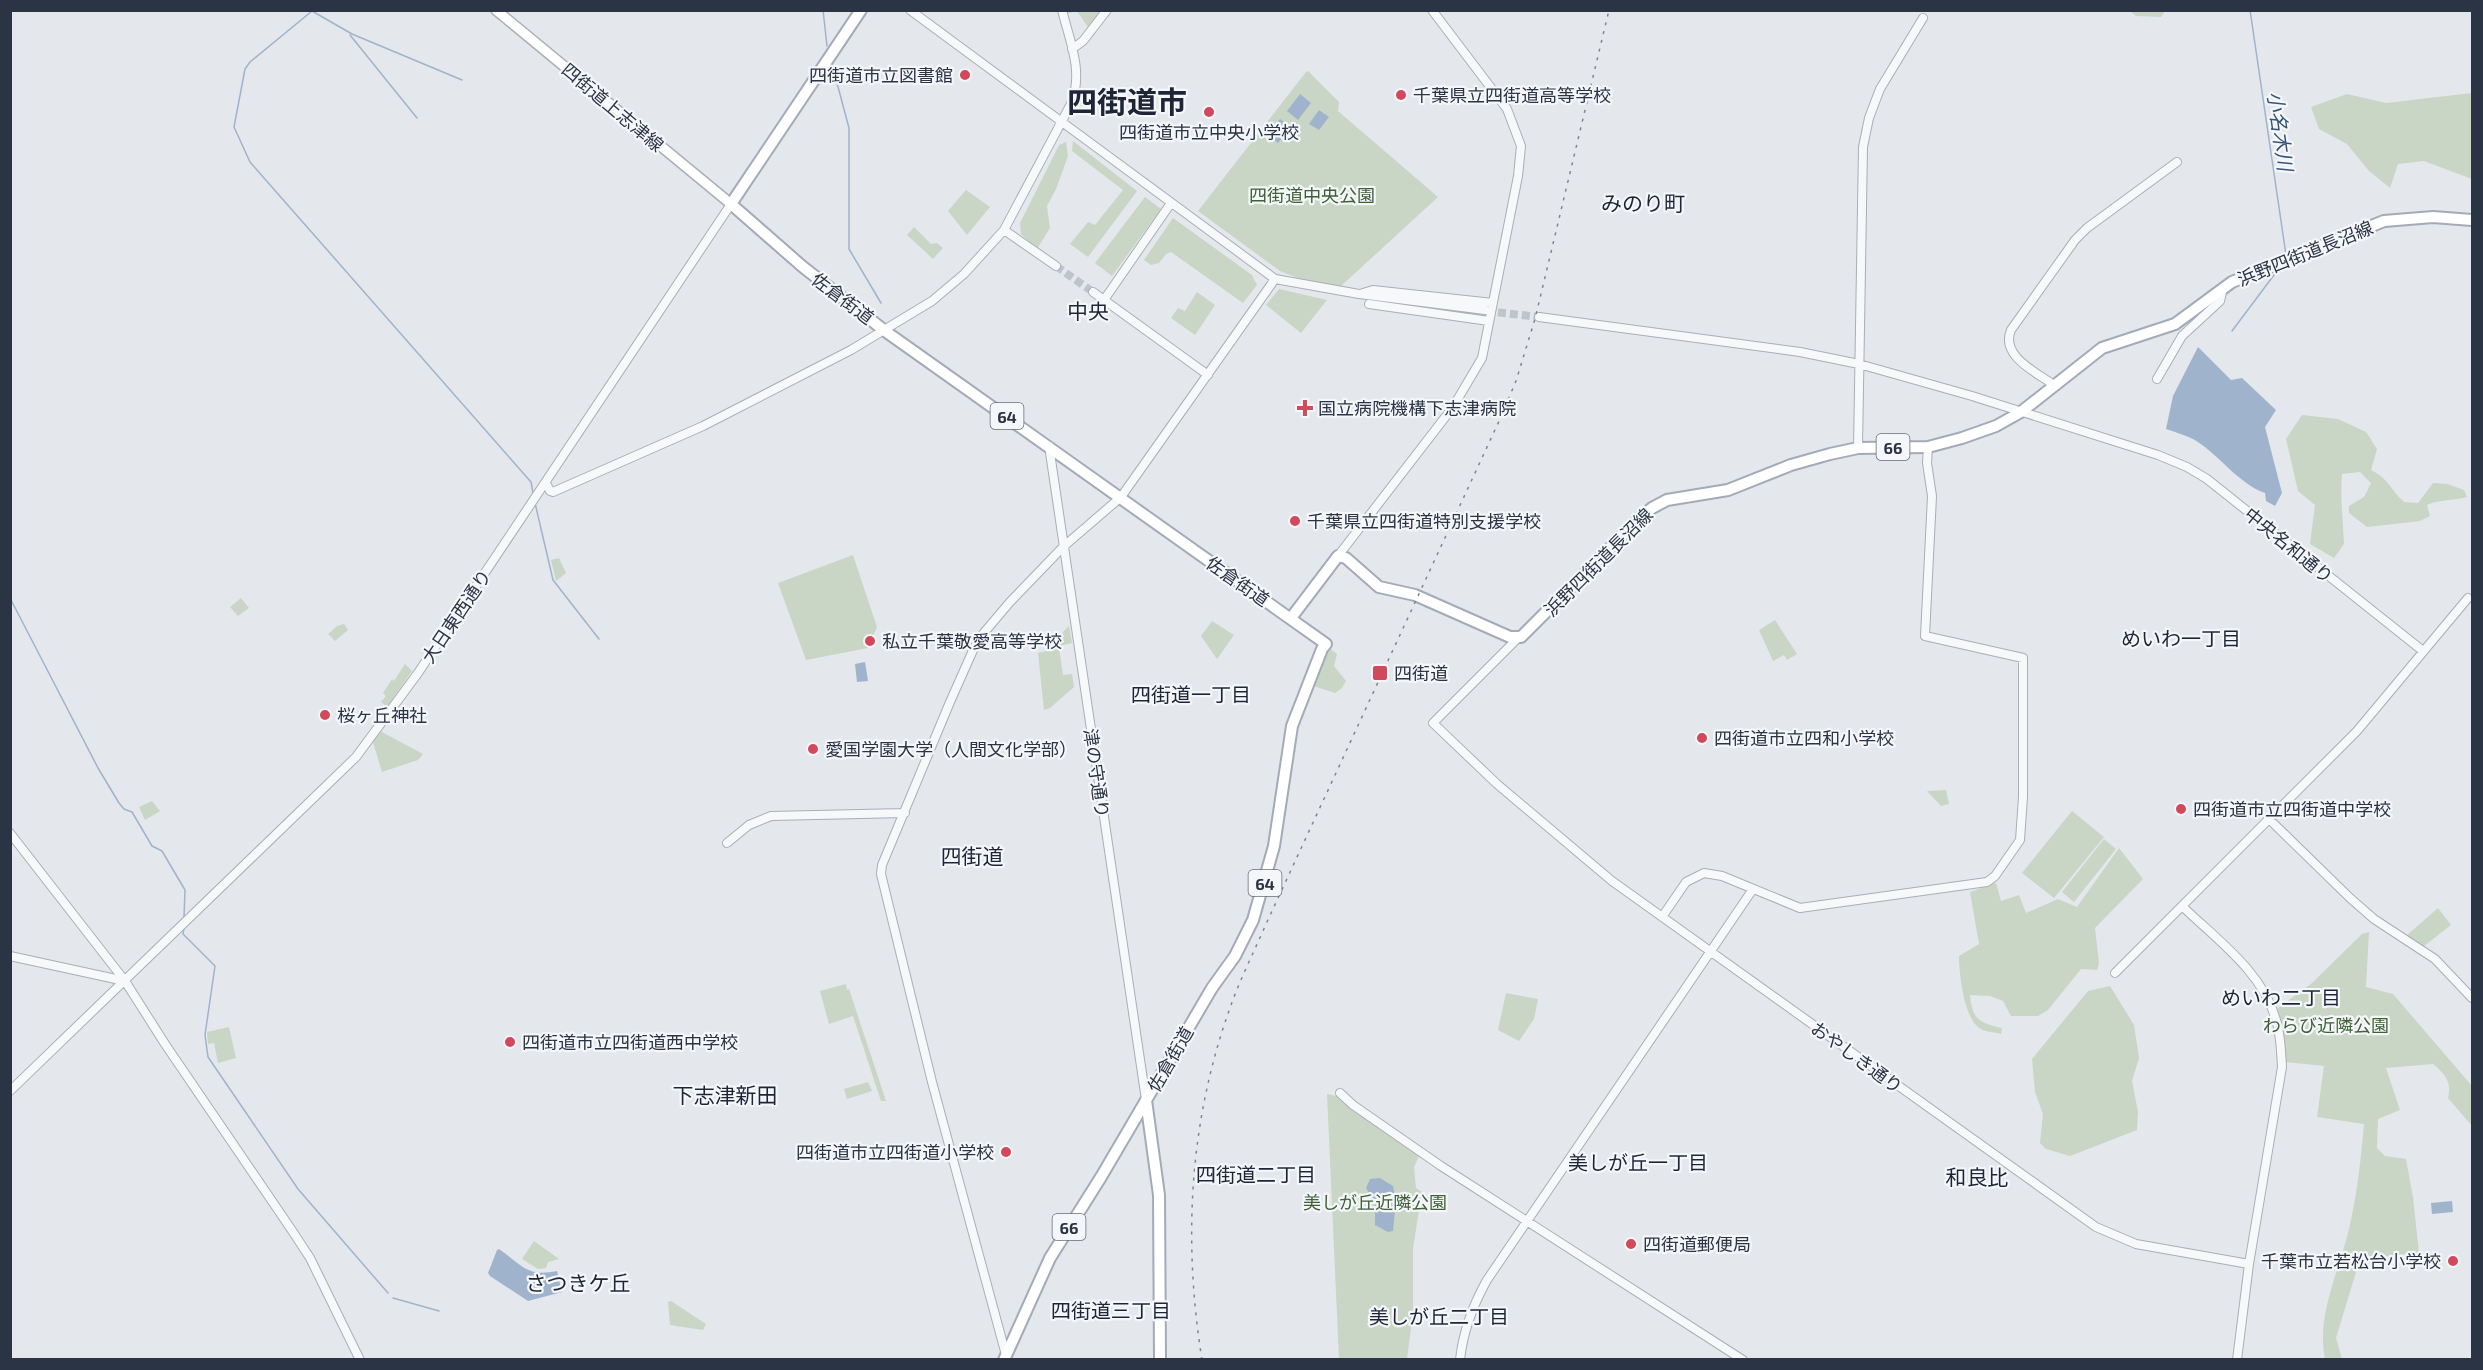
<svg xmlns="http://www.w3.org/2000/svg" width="2483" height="1370" font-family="'Exo 2','Noto Sans JP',sans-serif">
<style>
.green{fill:#c9d6c5}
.water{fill:#9fb4cc}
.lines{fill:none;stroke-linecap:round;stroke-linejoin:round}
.stream{stroke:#9fb4cc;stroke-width:1.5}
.tertiary-tunnel{stroke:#bfc3cb;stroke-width:8;stroke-dasharray:8 4;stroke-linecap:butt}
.tertiary-casing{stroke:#a9aeb7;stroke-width:10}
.secondary-casing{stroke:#a9aeb7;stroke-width:12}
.primary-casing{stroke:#a3abb8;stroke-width:14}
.tertiary{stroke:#f7f8fa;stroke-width:8}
.secondary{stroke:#fff;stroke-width:9}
.primary{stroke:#fff;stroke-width:10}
.rail{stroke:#7d8696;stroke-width:1.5;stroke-dasharray:3 6;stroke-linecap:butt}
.poi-dot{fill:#d1495b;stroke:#f4f6f9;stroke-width:2}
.labels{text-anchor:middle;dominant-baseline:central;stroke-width:4.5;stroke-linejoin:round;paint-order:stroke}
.shield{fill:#f4f6f9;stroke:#676e7b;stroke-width:1.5}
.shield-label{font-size:16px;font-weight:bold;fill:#2b3445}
.poi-label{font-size:18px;fill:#2b3445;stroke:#f4f6f9;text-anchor:start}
.street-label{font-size:18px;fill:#2b3445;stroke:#f4f6f9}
.park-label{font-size:18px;fill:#3f6138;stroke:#f4f6f9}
.water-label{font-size:20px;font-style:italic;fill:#34527a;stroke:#f4f6f9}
.neighbourhood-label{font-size:20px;fill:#1d2536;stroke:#f4f6f9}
.quarter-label{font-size:21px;fill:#1d2536;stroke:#f4f6f9}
.town-label{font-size:30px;font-weight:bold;fill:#1d2536;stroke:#f4f6f9}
</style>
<rect width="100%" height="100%" fill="#e4e7ec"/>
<!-- green -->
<path class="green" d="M1065,11H1104L1090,30L1077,11L1066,14Z
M2130,11H2165L2161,17L2136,16Z
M1308,71L1339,102L1338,111L1438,197L1340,287L1303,280L1280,271L1198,211L1306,72Z
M2472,93V179L2424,161L2398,164L2390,188L2369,171L2347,144L2319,129L2311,107L2347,94L2386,103Z
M1073,141L1137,191L1088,257L1070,244L1088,222L1095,225L1123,190L1072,151Z
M1066,142L1068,156L1056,189L1047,206L1050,228L1037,249L1021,234L1020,223L1059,145Z
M966,190L990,207L967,235L948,211Z
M1145,197L1161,209L1112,276L1095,263Z
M1173,218L1252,275L1257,285L1243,303L1171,252L1166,254L1159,263L1151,265L1144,260Z
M914,227L931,244L937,243L943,248L933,259L907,235Z
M1279,289L1327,300L1301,333L1266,305Z
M1197,292L1215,305L1195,335L1171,318L1178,308L1185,311Z
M2302,415L2338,419L2366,432L2377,449L2371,470C2389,479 2390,489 2404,502L2418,503L2433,483L2447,484L2464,490L2467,497C2453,501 2440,499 2427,505L2430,516L2420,521L2367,527L2349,513V506L2364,497L2371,483L2360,472L2342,474C2340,497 2343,521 2344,544L2334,558L2310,544L2315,505L2298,491L2286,439Z
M853,555L877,627L868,648L806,660L778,583Z
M559,558L566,573L556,581L551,560Z
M241,598L249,608L238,616L230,607Z
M1775,620L1797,654L1787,660L1784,655L1773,661L1759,630Z
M1212,621L1234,635L1217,659L1201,636Z
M344,624L348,630L335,641L328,634L337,626Z
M1069,626L1072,643L1051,648V644Z
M1059,648L1063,675L1072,674L1074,687L1050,708L1044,710L1038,653Z
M1329,648L1337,654L1334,666L1346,681L1342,688L1335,693L1313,686L1312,681L1325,649Z
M405,664L412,671L387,707L381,702L386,696L383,693L392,679L394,681Z
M380,731L423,754L418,760L382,772L373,742Z
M1946,790L1949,804L1941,806L1927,791Z
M152,801L160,811L145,820L139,807Z
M2072,811L2104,837L2054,898L2022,873Z
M2104,839L2116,849L2074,902L2062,892Z
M2119,848L2143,879L2095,928L2099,963L2097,970L2081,969L2048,1010L2038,1016H2011L2003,1001L1990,996L1970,995C1972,1019 1979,1023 2002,1028L2001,1034C1995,1032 1984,1032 1979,1028C1964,1017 1959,974 1959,956L1979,944L1970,892L1996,883L2001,901L2019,895L2026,913L2058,899L2077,907Z
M2438,908L2451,925L2424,946L2421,947L2406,936Z
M2369,932L2366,987L2393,994L2472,1086V1126L2448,1098C2452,1082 2445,1074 2433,1064L2386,1068L2400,1110L2378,1119L2377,1148L2385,1156L2406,1159L2413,1197L2419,1253L2418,1256L2406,1257L2405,1254L2360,1259L2336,1338L2342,1359H2325C2316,1315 2339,1272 2349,1229C2357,1195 2361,1159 2364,1124L2317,1117L2324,1066L2286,1062L2284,1033L2277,1012L2278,1008L2312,983L2362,934Z
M846,984L847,990L849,989L886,1101H881L853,1016L829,1024L820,991Z
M2110,986L2134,1025L2139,1058L2132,1081L2138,1112L2137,1130L2070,1156L2046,1149L2040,1143L2043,1114L2035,1092L2032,1059L2088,991Z
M1506,993L1538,999L1534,1019L1519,1041L1498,1030Z
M229,1027L236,1058L218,1063L214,1043L208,1044L207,1032Z
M868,1082L872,1091L847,1099L844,1089Z
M1340,1093L1421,1152L1414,1167L1416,1188L1425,1194L1419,1210L1413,1249V1313L1407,1359H1339L1327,1094L1336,1096Z
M534,1241L559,1259L548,1262L546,1268L538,1269L522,1259Z
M671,1301L706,1324L703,1330L670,1325L668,1302Z"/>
<!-- water -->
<path class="water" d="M1300,94L1311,103L1298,120L1287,111Z
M1319,110L1329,117L1319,130L1309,124Z
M1280,119L1291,127L1278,143L1267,134Z
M2198,347L2231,380L2242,378L2276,410L2265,427L2282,493L2275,506L2266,501L2265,493C2237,483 2218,453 2193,439C2185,435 2175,432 2166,429L2173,396Z
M865,662L868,681L857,682L855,664Z
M1380,1178L1393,1186L1396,1200L1393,1231L1388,1232L1375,1225V1203L1366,1188L1370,1179Z
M2452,1201L2453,1212L2432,1214L2431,1203Z
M499,1249C523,1266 527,1277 557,1271L562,1292L528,1301L490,1276L488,1273L497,1250Z"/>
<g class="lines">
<!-- stream -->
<path class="stream" d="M823,10L827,46
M2250,10L2286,255
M350,35L417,118
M833,68L849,128V249L881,303
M462,80L352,34L312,11L250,62L245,69L234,127L250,162L531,482L533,493
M2232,331L2280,267
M535,503L553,580L599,639
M10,598L98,768L119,803L124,809L132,812L152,846L162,851L185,890L184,917
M184,928L183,934L215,966L205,1035L208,1057L298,1189L388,1293
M393,1298L439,1311"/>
<!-- tertiary-tunnel -->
<path class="tertiary-tunnel" d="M1056,266L1093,292
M1486,311L1539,317"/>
<defs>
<path id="tertiary" d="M910,10L1275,279L1359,294L1485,310
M1072,49L1083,41L1107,10
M1004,230L1056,266
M1093,292L1208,375
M1363,293L1373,290L1493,303
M1104,300L1171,203
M1369,304L1489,321
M1539,317L1800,352L1859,364L1972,396L2158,455L2187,467L2207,479L2423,651
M2157,379L2182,336L2220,301L2223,288
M2054,385C2036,372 2000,356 2011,330L2075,240L2087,228L2177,162
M1049,446L1146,1100
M1858,448L1863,147L1869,118L1880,89L1923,18
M546,483L550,491L553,492L703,426L851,350L932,301L964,274L1004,230L1072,102C1083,70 1070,42 1062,10
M1338,556L1453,407L1482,358L1518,176L1521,146L1507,109L1432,10
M1518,638L1433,723L1497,784L1612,881L2096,1227L2136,1244L2249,1264
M2270,820L2350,898L2374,919L2435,959L2472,998
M10,833L125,981L165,1044L293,1232L310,1258L360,1360
M727,843L749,825L771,816L905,813
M2182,906C2216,939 2263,972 2276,1020C2281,1035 2281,1051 2282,1067L2249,1264L2237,1360
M1662,917L1686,882L1704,873L1722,876L1800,908L1987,882L1995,876L2020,840L2023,797V658L1925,636L1932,496L1927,463L1928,447
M10,956L125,981
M2115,973L2357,731L2468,598
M10,1091L356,757L418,673L731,204
M1340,1093L1353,1105L1441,1166L1743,1360
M1006,1355L932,1082L881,874L882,865L950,702L974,648L982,635L1010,602L1063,547L1121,497L1275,279
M1460,1360C1463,1331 1473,1305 1487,1280L1753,889"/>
<path id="secondary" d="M496,10L731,204"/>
<path id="primary" d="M861,10L731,204L803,267L885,331L1326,644L1322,649L1292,726L1274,846L1253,920L1235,956L1212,988L1101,1177L1050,1258L1004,1360
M1291,618L1338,556L1346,558L1379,587L1415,595L1510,637H1521L1641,517L1652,508L1667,500L1728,490L1791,465L1830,454L1858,448L1928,447L1962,438L1996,426L2021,412L2102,348L2175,324L2232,282L2384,221L2433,217L2472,220
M1146,1100L1159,1195L1160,1360"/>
</defs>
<!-- tertiary casing -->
<use href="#tertiary" class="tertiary-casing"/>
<!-- secondary casing -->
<use href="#secondary" class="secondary-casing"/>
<!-- primary casing -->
<use href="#primary" class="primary-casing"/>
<!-- tertiary -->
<use href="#tertiary" class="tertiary"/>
<!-- secondary -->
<use href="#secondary" class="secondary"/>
<!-- primary -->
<use href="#primary" class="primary"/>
<!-- rail -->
<path class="rail" d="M1202,1360C1183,1241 1189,1122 1230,1008C1240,979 1254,952 1266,924L1500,419L1516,381L1535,319L1609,10"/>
</g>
<!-- markers -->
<g class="poi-dot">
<circle cx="965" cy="75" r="6"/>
<circle cx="1401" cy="95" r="6"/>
<circle cx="1209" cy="112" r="6"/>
<path d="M1302 399h6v6h6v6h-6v6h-6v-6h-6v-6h6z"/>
<circle cx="1295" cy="521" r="6"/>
<circle cx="870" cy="641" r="6"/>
<rect x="1372" y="665" width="16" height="16" rx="3"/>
<circle cx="325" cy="715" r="6"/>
<circle cx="1702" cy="738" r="6"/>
<circle cx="813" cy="749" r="6"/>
<circle cx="2181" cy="809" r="6"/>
<circle cx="510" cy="1042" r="6"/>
<circle cx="1006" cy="1152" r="6"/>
<circle cx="1631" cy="1244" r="6"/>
<circle cx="2453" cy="1261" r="6"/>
</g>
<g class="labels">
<!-- shield labels -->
<g class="shield">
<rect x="990.5" y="403" width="33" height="26" rx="4.5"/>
<rect x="1876.5" y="434" width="33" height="26" rx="4.5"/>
<rect x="1248.5" y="870" width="33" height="26" rx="4.5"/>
<rect x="1052.5" y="1214" width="33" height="26" rx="4.5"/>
</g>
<g class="shield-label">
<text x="1007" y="416">64</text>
<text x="1893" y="447">66</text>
<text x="1265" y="883">64</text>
<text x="1069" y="1227">66</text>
</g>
<!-- poi labels -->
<g class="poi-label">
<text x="953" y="75" text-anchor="end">四街道市立図書館</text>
<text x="1413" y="95">千葉県立四街道高等学校</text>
<text x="1209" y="132" text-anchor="middle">四街道市立中央小学校</text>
<text x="1318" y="408">国立病院機構下志津病院</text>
<text x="1307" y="521">千葉県立四街道特別支援学校</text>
<text x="882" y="641">私立千葉敬愛高等学校</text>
<text x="1394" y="673">四街道</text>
<text x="337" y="715">桜ヶ丘神社</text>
<text x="1714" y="738">四街道市立四和小学校</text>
<text x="825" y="749">愛国学園大学（人間文化学部）</text>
<text x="2193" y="809">四街道市立四街道中学校</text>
<text x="522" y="1042">四街道市立四街道西中学校</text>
<text x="994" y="1152" text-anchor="end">四街道市立四街道小学校</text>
<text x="1643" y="1244">四街道郵便局</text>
<text x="2441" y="1261" text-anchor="end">千葉市立若松台小学校</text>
</g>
<!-- street labels -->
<g class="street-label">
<text transform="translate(613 107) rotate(40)">四街道上志津線</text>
<text transform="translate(2305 253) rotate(-22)">浜野四街道長沼線</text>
<text transform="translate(843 298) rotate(37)">佐倉街道</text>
<text transform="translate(2289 545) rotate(39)">中央名和通り</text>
<text transform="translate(1598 562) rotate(-45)">浜野四街道長沼線</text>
<text transform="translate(1238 581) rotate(35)">佐倉街道</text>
<text transform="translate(456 616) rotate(-56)">大日東西通り</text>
<text transform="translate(1097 773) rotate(82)">津の守通り</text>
<text transform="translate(1857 1057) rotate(36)">おやしき通り</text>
<text transform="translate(1170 1059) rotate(-60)">佐倉街道</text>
</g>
<!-- park labels -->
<g class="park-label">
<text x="1312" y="195">四街道中央公園</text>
<text x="2326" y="1025">わらび近隣公園</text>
<text x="1375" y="1202">美しが丘近隣公園</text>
</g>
<!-- water labels -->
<g class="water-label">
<text transform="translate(2281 131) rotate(82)">小名木川</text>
</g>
<!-- neighbourhood labels -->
<g class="neighbourhood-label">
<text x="2181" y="638">めいわ一丁目</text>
<text x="1191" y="694">四街道一丁目</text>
<text x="2281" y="997">めいわ二丁目</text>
<text x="1638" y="1162">美しが丘一丁目</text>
<text x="1256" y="1174">四街道二丁目</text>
<text x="1111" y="1310">四街道三丁目</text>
<text x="1439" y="1316">美しが丘二丁目</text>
</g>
<!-- quarter labels -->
<g class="quarter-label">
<text x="1643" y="202">みのり町</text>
<text x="1088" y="310">中央</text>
<text x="972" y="855">四街道</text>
<text x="725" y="1094">下志津新田</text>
<text x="1977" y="1176">和良比</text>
<text x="578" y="1282">さつきケ丘</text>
</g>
<!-- town labels -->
<g class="town-label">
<text x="1127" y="101">四街道市</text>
</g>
</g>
<!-- border -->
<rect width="2483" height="1370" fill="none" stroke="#2b3445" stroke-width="24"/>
</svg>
